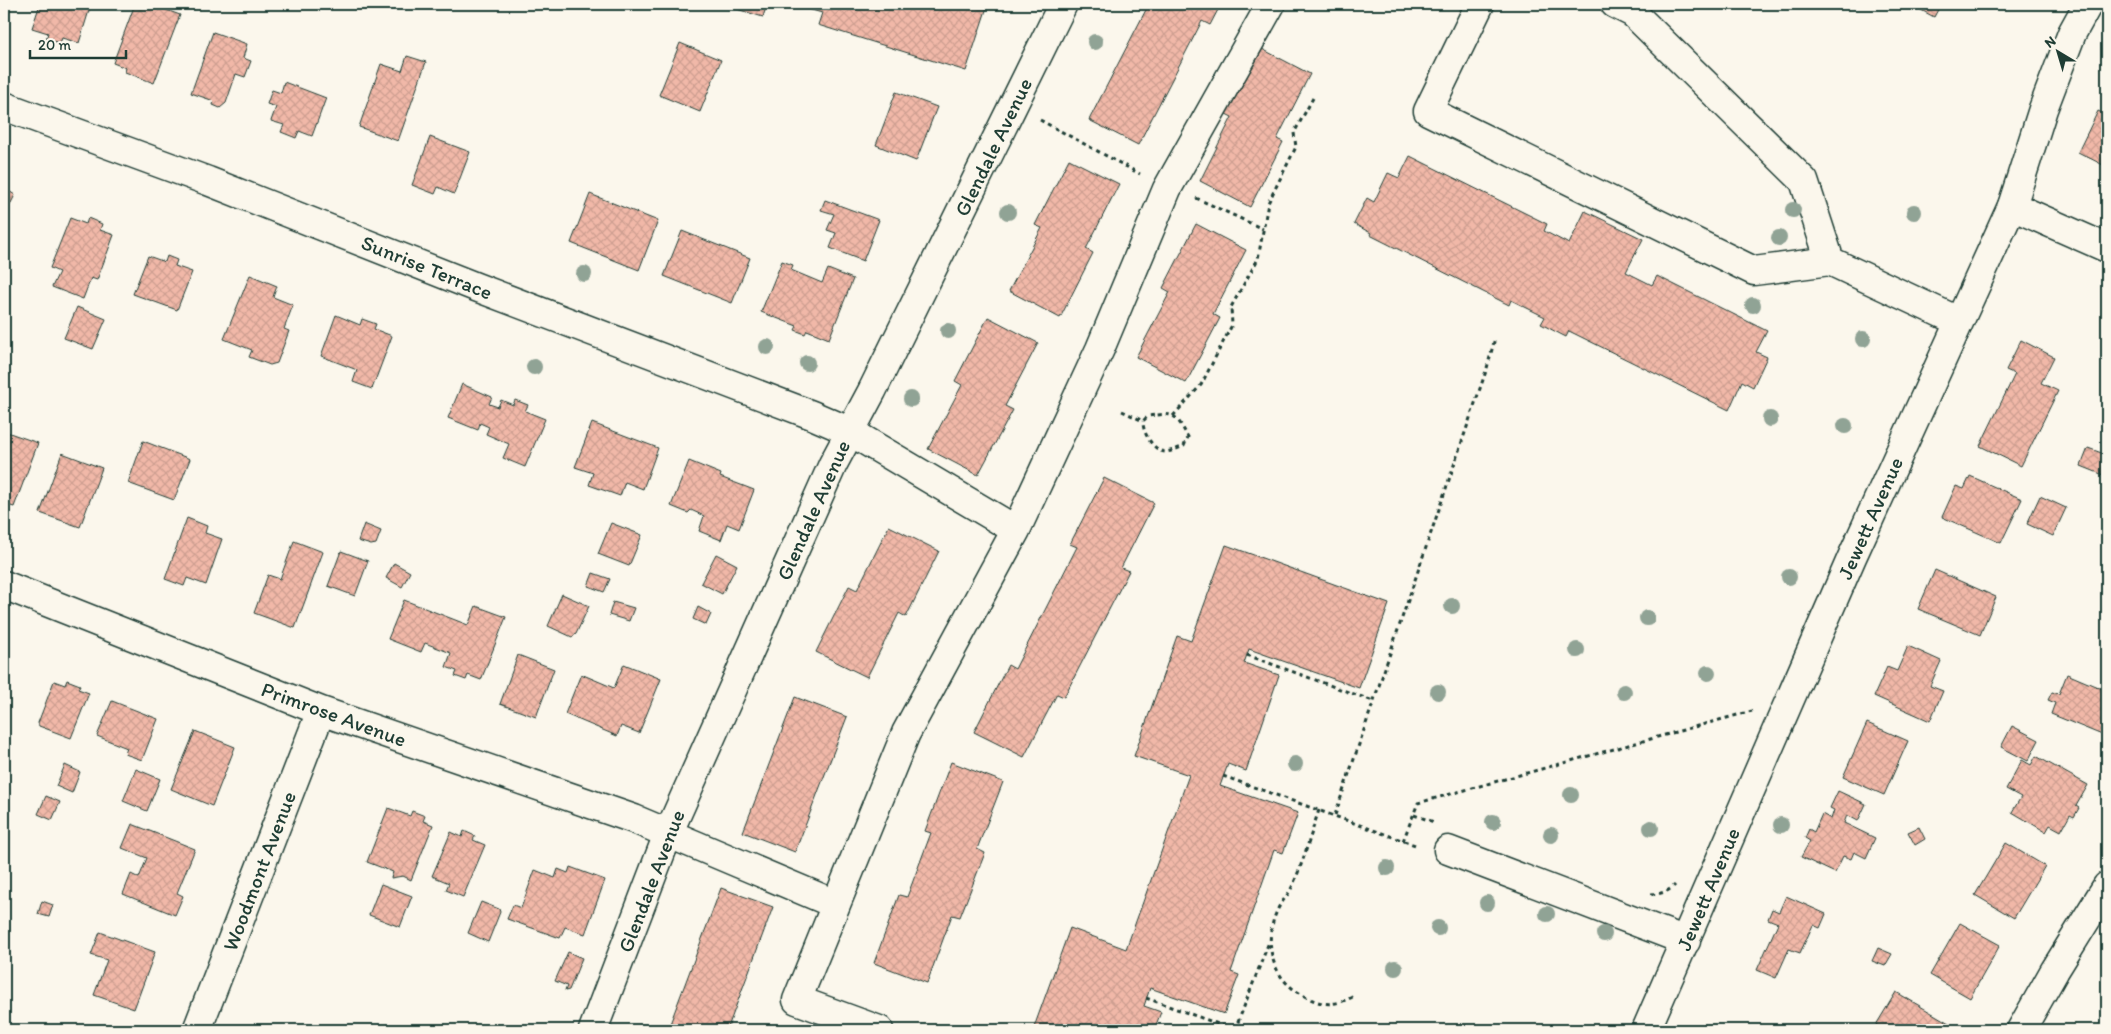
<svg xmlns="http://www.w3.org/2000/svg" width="2111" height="1034" font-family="Itim,sans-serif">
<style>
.building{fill:url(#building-cross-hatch);stroke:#1f3d34}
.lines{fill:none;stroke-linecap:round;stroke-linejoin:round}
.minor-casing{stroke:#1f3d34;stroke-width:31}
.major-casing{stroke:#1f3d34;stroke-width:31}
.path{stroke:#1f3d34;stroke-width:3;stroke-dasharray:4 4;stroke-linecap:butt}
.minor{stroke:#fbf7ec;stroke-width:28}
.major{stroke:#fbf7ec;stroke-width:28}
.tree{fill:#90a395}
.labels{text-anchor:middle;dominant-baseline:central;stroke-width:4;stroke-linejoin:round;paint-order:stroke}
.street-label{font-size:21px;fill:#1f3d34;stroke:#fbf7ec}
</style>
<defs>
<pattern id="building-cross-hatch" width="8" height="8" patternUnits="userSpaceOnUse" patternTransform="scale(1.25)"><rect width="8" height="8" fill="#f1b8a8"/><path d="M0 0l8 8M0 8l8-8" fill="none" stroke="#ce9f91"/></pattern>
</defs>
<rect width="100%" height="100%" fill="#fbf7ec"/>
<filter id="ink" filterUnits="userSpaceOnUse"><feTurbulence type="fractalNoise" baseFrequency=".02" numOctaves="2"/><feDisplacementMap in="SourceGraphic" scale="10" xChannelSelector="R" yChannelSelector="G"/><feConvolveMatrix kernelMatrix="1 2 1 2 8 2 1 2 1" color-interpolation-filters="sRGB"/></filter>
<g filter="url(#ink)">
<!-- building -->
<path class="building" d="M40,4H91L79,43L62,38L60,43L46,39L48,33L32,28Z
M135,4H150L180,15L154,83L125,72L126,68L113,63Z
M720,4H767L763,17Z
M791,4H988L966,71L818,25L822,13Z
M1149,4H1221L1210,25L1202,21L1138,145L1089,120Z
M1910,4H1941L1934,17Z
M213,32L247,44L243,58L251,61L245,77L236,74L226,103L220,108L213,105L214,101L191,93Z
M680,43L721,60L700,112L659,95Z
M1262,49L1310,74L1277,139L1283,142L1250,207L1200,181L1232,117L1226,114L1258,51Z
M407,56L426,62L398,141L359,127L381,64L402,71Z
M284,82L326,98L312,136L299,131L296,138L281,132L284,125L271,121L276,107L267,104L272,90L281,93Z
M896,92L937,107L916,161L876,145Z
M2098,111L2107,115V167L2078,152Z
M430,137L470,152L454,194L438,187L435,194L412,185Z
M1410,156L1547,224L1544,231L1569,244L1585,211L1643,239L1626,272L1652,285L1657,276L1767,331L1756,352L1767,357L1753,387L1742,381L1729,410L1569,331L1566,337L1541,324L1545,317L1511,300L1509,305L1370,235L1371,233L1354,224L1367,198L1374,202L1388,173L1399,178Z
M1069,159L1119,184L1086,249L1093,253L1060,318L1009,291L1042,228L1035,225Z
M4,188L15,195L4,217Z
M590,194L658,221L639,270L571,243Z
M825,200L879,220L863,261L830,248L836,233L827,230L834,214L821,210Z
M70,218L86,224L88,218L102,224L100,230L114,235L97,280L91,278L83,299L52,287L59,272L50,268Z
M1196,224L1246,250L1213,314L1220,318L1186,383L1136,357L1170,292L1163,288Z
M682,231L750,258L732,303L664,276Z
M148,256L165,262L167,256L177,260L175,266L192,272L177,310L133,294Z
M782,261L793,265L791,270L822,283L828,269L853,279L829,339L807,330L805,334L795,330L797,326L761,312Z
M250,275L277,286L273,297L293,305L284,329L289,331L277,363L270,365L249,357L252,350L224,339Z
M77,307L106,319L93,349L64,338Z
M336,315L360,325L362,319L376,324L374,329L392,336L372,389L353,382L357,370L321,356Z
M988,317L1038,343L1005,406L1013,410L978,475L928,449L962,385L955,381Z
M2021,340L2054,357L2041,383L2058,391L2021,466L1980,446L2015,374L2006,370Z
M462,384L492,397L489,404L498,407L501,400L513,405L515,400L528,405L525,411L545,419L525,467L503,458L509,444L486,434L489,427L480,423L478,430L448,418Z
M592,423L658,448L643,489L625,482L620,496L589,485L593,473L575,467Z
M4,431L38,443L14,507L4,504Z
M143,441L190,459L174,500L128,483Z
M2088,448L2107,455L2106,476L2081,466Z
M62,453L102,468L80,527L40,513Z
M689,461L721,474L720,477L754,490L739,529L727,524L721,540L699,531L704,516L691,510L688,513L671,506Z
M1970,476L2022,499L2001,543L1942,517L1956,486L1964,489Z
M1104,478L1154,503L1121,568L1129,571L1064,697L1057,694L1024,757L974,732L1008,665L1015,669L1077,547L1070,544Z
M2040,496L2066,508L2053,536L2027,524Z
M187,518L207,526L205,533L222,539L206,585L187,578L184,586L165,579Z
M611,523L642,535L629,566L598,554Z
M364,524L381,531L376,544L371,545L358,541Z
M889,526L939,551L906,617L899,613L867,677L816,652L849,586L857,590Z
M294,541L323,552L295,628L254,613L268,575L280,579Z
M1226,545L1389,604L1359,688L1249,649L1244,663L1279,675L1246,771L1228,764L1220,786L1298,813L1283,853L1274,850L1231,972L1239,975L1224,1014L1150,988L1144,1006L1161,1012L1154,1030H1033L1070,928L1126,949L1189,775L1134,756L1177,636L1191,641Z
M341,551L368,561L355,596L328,586Z
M716,554L737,565L722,594L701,583Z
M394,563L410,572L402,587L386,578Z
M1935,570L1996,597L1980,635L1918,609Z
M593,573L610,579L604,592L588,586Z
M562,594L589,606L576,634L572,637L548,626Z
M404,600L468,625L476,606L506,617L481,680L468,675L466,680L455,676L457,671L446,667L451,653L425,643L421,652L388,639Z
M613,602L634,608L629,621L609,615Z
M698,607L711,614L706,625L693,619Z
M1908,646L1941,661L1930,686L1943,691L1930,721L1874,696L1887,667L1897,671Z
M518,655L554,669L536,717L500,704Z
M624,664L661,679L639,733L621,726L617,736L565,714L581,674L614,688Z
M2067,674L2107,691V737L2051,714L2055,703L2048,700L2052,692L2059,694Z
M67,680L80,685L78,689L89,693L71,738L39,726L38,723L54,681L65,685Z
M795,697L847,717L795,852L743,832Z
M112,701L158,719L142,760L125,754L127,748L97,736Z
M1867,723L1908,741L1884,795L1843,777Z
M2012,726L2039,740L2028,761L2001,747Z
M195,731L235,747L212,806L171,789Z
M2036,756L2088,785L2076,806L2079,808L2074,817L2070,815L2061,831L2050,825L2046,832L2012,812L2021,797L2006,789L2022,760L2031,765Z
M951,762L1003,782L977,849L985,853L960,917L952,915L927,983L874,963L899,895L907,897L931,833L925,831Z
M65,765L80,772L72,793L56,786Z
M136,769L160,779L147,811L123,801Z
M1838,791L1866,804L1858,821L1847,815L1844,823L1875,838L1866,858L1854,852L1851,859L1843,856L1835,873L1801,857L1810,841L1805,838L1809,829L1814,832L1822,814L1831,819L1834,810L1830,808Z
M46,796L60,802L52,820L38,814Z
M388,808L410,816L412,811L425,816L423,821L433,825L411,880L403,876L391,878L393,872L367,862Z
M132,824L195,849L177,893L183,896L175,915L123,894L131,874L139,878L147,858L122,848Z
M1919,827L1925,839L1915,845L1908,832Z
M464,831L475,836L473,840L485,845L463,897L446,890L449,883L432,876L451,832L462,837Z
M2006,843L2045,866L2014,918L1975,895Z
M570,867L605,880L585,934L565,927L560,938L507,919L513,905L521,908L535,870L555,878L558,869L568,873Z
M381,884L412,896L400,927L369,915Z
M721,888L773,907L727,1030H688L670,1024Z
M1786,896L1826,914L1820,928L1813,925L1800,953L1789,949L1776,978L1757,970L1778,923L1768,919L1772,909L1779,912Z
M42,901L53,905L49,917L38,914Z
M481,902L499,909L500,912L488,942L468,933Z
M1960,923L2000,945L1970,998L1930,975Z
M100,932L155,952L134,1009L94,995L107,960L91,955Z
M1878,948L1892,954L1885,966L1872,961Z
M568,952L582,958L569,990L565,991L567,986L555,981Z
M1896,992L1954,1026L1951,1030H1886L1876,1025Z"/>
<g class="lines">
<defs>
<path id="minor" d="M1480,4L1428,111L1754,271L1830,261L1958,321
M1615,4L1633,13L1804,181L1830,261
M4,106L208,181L476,287L812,415L849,431L1016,530L906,733L797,1000L879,1030
M2012,206L2107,248
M1016,530L1100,349L1167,189L1271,4
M4,585L321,711L634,819L835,904
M1448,850L1686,941
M197,1030L321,711
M593,1030L668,834L833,464L872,391L1063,4
M2021,1030L2055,970L2107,886"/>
<path id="major" d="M1646,1030L1852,557L2012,206L2043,109L2072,33L2088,4"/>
</defs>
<!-- minor casing -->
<use href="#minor" class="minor-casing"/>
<!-- major casing -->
<use href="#major" class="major-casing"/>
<!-- path -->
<path class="path" d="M1040,120L1140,174
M1196,198L1263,229
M1122,411L1143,421L1148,416C1176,413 1174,412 1188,437L1184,446C1179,448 1170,452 1165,452C1153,451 1142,431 1143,421
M1173,416L1201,385L1232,325L1231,307L1258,259L1268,203L1296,147L1294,133L1313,98
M1247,655L1373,701
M1223,776L1418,846
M1319,810C1310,836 1303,864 1291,889C1287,897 1280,903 1277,911C1263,941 1271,978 1301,994C1321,1006 1334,1007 1354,996
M1335,815L1487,368L1495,338
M1414,815L1434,822
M1403,841L1418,803L1752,711
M1651,894C1661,894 1668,892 1675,885
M1146,998L1235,1030
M1235,1030L1269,942"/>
<!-- minor -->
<use href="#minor" class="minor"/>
<!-- major -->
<use href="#major" class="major"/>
</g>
<!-- trees -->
<g class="tree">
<circle cx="1095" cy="42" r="8"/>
<circle cx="1793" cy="210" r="8"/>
<circle cx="1008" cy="212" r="8"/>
<circle cx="1914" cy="212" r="8"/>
<circle cx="1779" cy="238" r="8"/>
<circle cx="584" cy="274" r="8"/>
<circle cx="1753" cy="305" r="8"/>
<circle cx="948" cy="331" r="8"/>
<circle cx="1863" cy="339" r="8"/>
<circle cx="767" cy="347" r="8"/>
<circle cx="807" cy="363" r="8"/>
<circle cx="534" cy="367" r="8"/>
<circle cx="911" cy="399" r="8"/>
<circle cx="1770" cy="419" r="8"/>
<circle cx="1845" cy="426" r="8"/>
<circle cx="1789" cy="577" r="8"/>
<circle cx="1452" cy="606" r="8"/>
<circle cx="1647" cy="618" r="8"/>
<circle cx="1577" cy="650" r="8"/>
<circle cx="1708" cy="673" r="8"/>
<circle cx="1438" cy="692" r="8"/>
<circle cx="1624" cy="692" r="8"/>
<circle cx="1295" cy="764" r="8"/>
<circle cx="1571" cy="795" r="8"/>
<circle cx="1493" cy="822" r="8"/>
<circle cx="1781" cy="825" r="8"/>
<circle cx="1651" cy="828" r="8"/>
<circle cx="1551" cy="835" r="8"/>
<circle cx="1387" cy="868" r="8"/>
<circle cx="1487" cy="903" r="8"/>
<circle cx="1547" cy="914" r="8"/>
<circle cx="1438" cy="928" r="8"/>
<circle cx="1604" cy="934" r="8"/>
<circle cx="1395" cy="968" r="8"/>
</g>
</g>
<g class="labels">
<!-- street labels -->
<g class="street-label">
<text transform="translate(993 147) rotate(-64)">Glendale Avenue</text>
<text transform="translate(427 267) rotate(22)">Sunrise Terrace</text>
<text transform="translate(813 510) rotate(-66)">Glendale Avenue</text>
<text transform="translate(1870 518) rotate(-66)">Jewett Avenue</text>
<text transform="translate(334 714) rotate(20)">Primrose Avenue</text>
<text transform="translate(259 871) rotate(-69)">Woodmont Avenue</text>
<text transform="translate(651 881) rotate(-69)">Glendale Avenue</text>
<text transform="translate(1708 889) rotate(-67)">Jewett Avenue</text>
</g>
</g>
<!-- margin -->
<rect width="2111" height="1034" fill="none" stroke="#fbf7ec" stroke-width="20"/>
<rect x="10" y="10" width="2091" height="1014" fill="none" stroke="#1f3d34" stroke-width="2" filter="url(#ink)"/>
<!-- north arrow -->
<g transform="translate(2058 52) rotate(322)" stroke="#fbf7ec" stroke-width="4" paint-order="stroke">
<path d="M0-4L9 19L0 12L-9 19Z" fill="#1f3d34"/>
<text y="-8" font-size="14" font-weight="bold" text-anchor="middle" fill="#1f3d34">N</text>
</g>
<!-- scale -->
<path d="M30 50v8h96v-8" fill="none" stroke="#1f3d34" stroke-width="2.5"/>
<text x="38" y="50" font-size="15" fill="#1f3d34" stroke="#fbf7ec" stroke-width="4" paint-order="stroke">20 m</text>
</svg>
